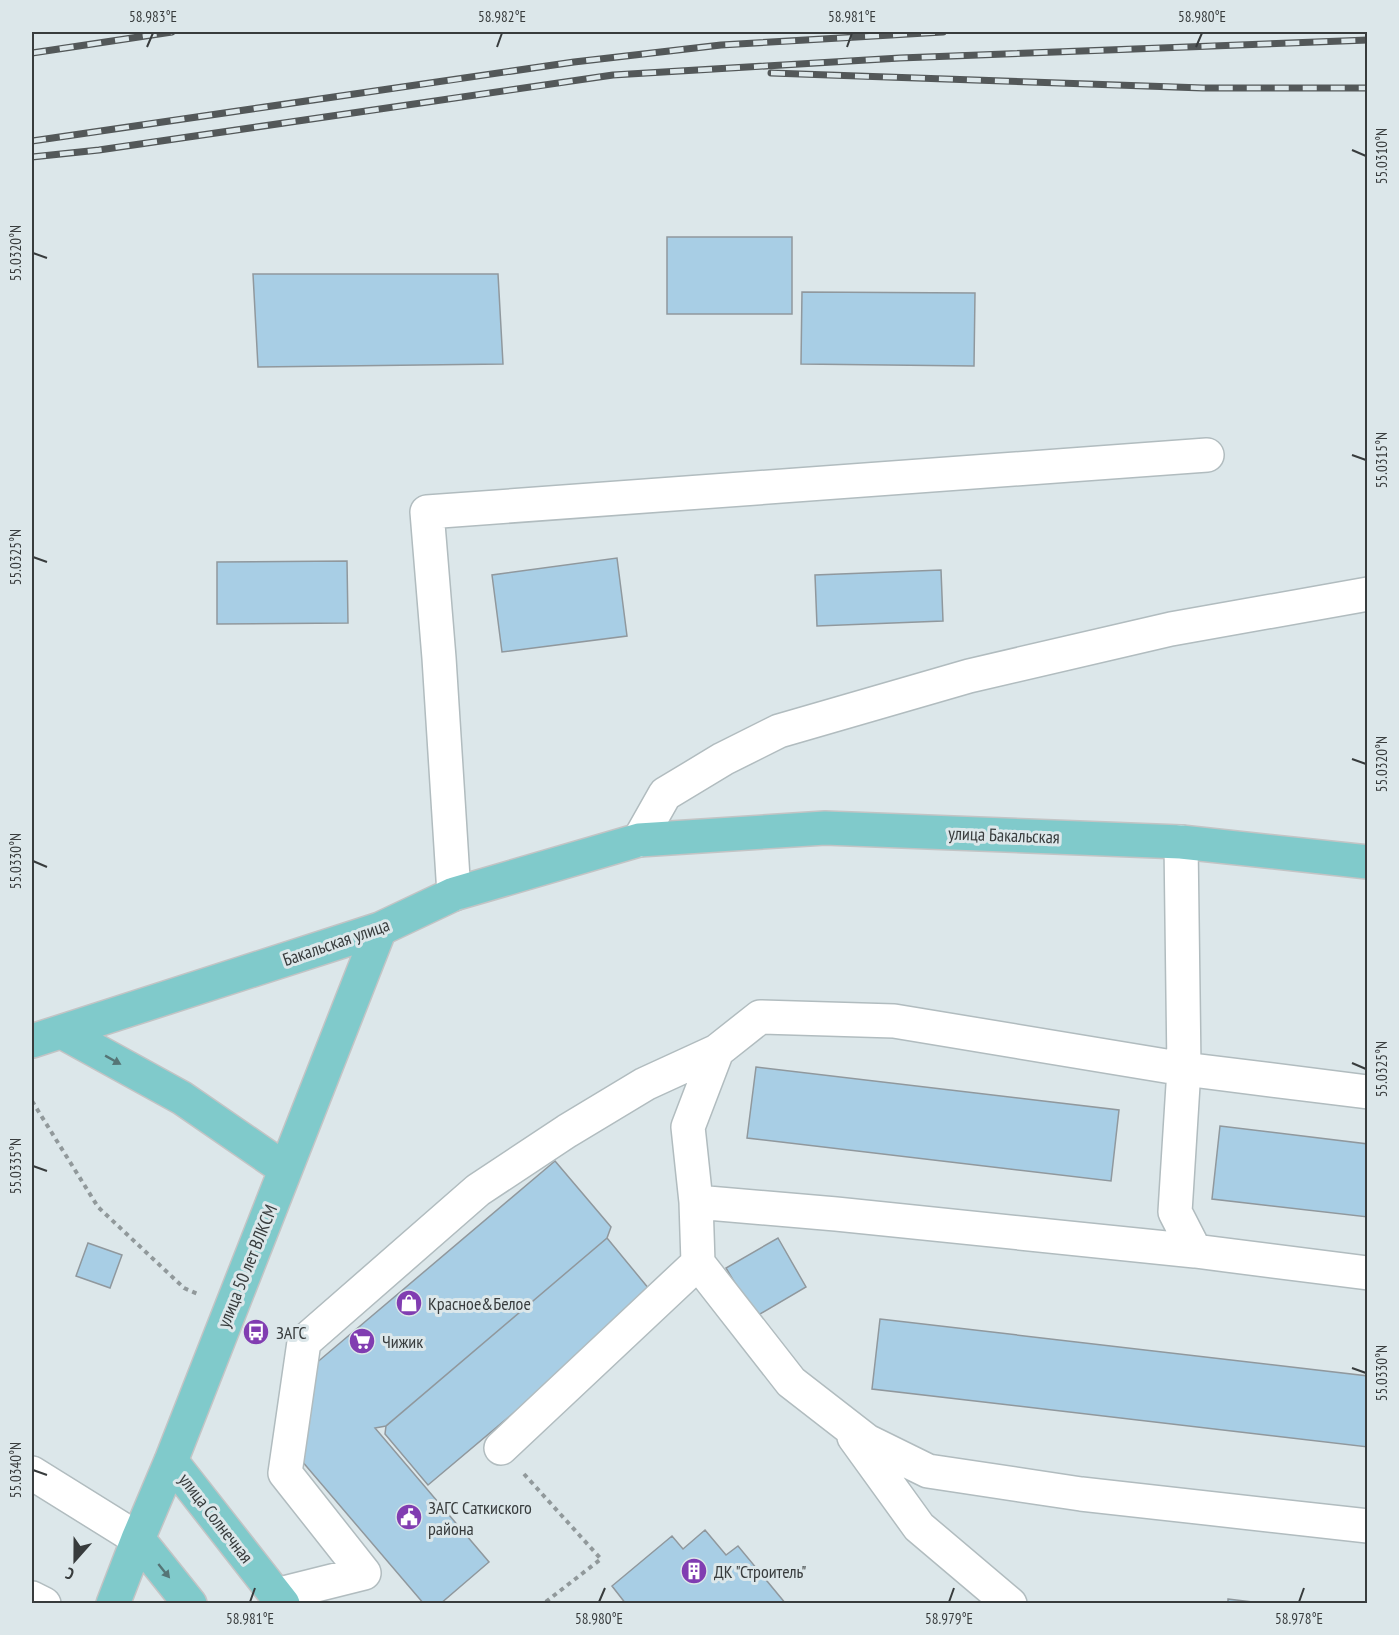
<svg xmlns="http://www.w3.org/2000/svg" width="1399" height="1635" font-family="'PT Sans Narrow',sans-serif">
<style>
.building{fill:#a8cee5;stroke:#90989d;stroke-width:1.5}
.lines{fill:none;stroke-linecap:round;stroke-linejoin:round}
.minor-casing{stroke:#b1bcbf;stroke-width:36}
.major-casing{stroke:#c3c4c5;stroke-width:36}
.path{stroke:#91999b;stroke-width:4;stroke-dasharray:4.5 4.5;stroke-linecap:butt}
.minor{stroke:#fff;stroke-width:33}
.major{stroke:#80cacb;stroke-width:33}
.rail-casing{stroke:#535859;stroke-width:7}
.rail{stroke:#dce7ea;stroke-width:4.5;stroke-dasharray:14;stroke-linecap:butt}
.oneway{fill:#557576}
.ticks{fill:none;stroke:#383c3d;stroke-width:2}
.labels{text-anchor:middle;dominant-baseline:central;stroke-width:6;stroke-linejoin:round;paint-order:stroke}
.street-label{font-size:18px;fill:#383c3d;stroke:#dce7ea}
.poi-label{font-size:18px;fill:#383c3d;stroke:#dce7ea;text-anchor:start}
.neatline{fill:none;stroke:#383c3d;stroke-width:2}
.ticks-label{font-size:15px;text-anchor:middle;fill:#383c3d}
</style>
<rect width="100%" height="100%" fill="#dce7ea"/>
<!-- building -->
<path class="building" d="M667,237H792V314H667Z
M253,274H498L503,364L258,367Z
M802,292L975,293L974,366L801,364Z
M617,558L627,636L502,652L492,575Z
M347,561L348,623L217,624V562Z
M941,570L943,621L817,626L815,575Z
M756,1067L1119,1110L1111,1181L747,1138Z
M1220,1126L1368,1144V1217L1212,1199Z
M555,1161L611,1227L607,1238L386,1426L375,1428L489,1562L440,1604H424L301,1460L308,1370Z
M607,1238L654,1295L428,1485L385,1434L386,1426Z
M778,1238L806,1287L755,1317L726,1268Z
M88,1243L122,1255L110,1288L76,1276Z
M880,1319L1368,1376V1447L872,1389Z
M705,1530L726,1555L738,1546L786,1604H626L612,1586L672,1536L683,1549Z
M1228,1599L1269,1604H1228Z"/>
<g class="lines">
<defs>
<path id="minor" d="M639,840L665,794L723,759L779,731L969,676L1171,629L1368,594
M1181,842L1184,1069L1175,1212L1195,1251L1368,1273
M454,894L439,658L427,512L1207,455
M1368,1092L1184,1069L894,1021L760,1017L717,1051L688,1127L696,1202L698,1263L791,1382L867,1441L928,1471L1081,1494L1368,1526
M696,1202L836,1214L1195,1251
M854,1437L919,1527L1010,1604
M501,1448L698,1263
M32,1473L138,1539
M276,1595L364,1573L285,1473L304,1342L478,1190L567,1131L645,1084L717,1051
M32,1598L44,1604"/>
<path id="major" d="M62,1032L182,1098L285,1169
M32,1041L380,929L454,894L639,840L825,828L1181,842L1368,862
M171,1461L283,1604
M138,1539L190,1604
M113,1604L138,1539L171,1461L380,929"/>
</defs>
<!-- minor casing -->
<use href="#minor" class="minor-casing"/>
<!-- major casing -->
<use href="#major" class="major-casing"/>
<!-- path -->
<path class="path" d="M32,1101L98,1207L184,1288L200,1295
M524,1474L601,1559L543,1604"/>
<!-- minor -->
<use href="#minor" class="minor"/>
<!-- major -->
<use href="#major" class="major"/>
<defs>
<path id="rail" d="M32,53L172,32
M771,73L1203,88H1368
M32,141L574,62L721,45L943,32
M32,157L99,150L613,75L900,58L1368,40"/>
</defs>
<!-- rail casing -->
<use href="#rail" class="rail-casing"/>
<!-- rail -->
<use href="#rail" class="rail"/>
</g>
<!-- one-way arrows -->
<defs><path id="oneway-solid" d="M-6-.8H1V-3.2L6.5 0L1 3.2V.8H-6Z" transform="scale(1.5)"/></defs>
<g class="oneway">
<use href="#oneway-solid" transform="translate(113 1060) rotate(29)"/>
<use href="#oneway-solid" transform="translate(164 1571) rotate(51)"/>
</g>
<!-- ticks -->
<path class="ticks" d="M147,47L153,33M497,47L502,33M847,47L852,33M1196,47L1202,33M1352,150L1366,156M33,253L47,258M1352,455L1366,460M33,557L47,562M1352,759L1366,764M33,861L47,867M1352,1063L1366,1069M33,1166L47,1171M1352,1368L1366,1373M33,1470L47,1475M250,1602L255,1588M599,1602L605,1588M949,1602L954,1588M1299,1602L1304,1588"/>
<!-- icons -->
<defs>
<symbol id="shop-disc" viewBox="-11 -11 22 22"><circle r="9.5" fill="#813db1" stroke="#dce7ea"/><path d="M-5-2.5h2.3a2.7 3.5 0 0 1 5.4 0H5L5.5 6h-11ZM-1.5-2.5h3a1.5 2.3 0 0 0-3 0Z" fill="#fff"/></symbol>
<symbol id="bus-disc" viewBox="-11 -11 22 22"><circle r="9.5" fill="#813db1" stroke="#dce7ea"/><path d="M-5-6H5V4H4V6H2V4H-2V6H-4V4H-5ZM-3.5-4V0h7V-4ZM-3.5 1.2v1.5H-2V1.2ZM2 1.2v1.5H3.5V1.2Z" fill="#fff"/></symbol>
<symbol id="supermarket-disc" viewBox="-11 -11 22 22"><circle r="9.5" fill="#813db1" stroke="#dce7ea"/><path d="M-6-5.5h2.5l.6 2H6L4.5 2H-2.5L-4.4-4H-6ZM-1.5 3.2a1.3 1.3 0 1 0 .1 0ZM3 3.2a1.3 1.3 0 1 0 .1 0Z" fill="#fff"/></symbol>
<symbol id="civic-disc" viewBox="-11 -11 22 22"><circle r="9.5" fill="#813db1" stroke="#dce7ea"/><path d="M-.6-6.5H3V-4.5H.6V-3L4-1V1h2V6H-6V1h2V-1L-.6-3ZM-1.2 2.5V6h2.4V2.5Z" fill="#fff"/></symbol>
<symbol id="building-disc" viewBox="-11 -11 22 22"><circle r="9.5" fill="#813db1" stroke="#dce7ea"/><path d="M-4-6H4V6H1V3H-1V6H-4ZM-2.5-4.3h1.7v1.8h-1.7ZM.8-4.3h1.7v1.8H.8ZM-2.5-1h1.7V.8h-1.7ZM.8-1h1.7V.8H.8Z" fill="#fff"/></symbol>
</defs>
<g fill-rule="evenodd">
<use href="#shop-disc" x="394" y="1288" width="30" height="30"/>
<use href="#bus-disc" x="241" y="1317" width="30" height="30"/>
<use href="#supermarket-disc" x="347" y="1326" width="30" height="30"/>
<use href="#civic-disc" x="394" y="1502" width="30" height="30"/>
<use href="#building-disc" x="679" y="1556" width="30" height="30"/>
</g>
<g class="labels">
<!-- street labels -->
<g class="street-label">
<text transform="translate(1004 835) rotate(2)">улица Бакальская</text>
<text transform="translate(336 942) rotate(-19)">Бакальская улица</text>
<text transform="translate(247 1266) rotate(-68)">улица 50 лет ВЛКСМ</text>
<text transform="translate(216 1518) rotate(52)">улица Солнечная</text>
</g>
<!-- poi labels -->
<g class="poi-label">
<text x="428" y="1303">Красное&amp;Белое</text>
<text x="276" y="1332">ЗАГС</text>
<text x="382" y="1341">Чижик</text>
<text x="428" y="1507">ЗАГС Саткиского<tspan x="428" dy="21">района</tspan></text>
<text x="714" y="1571">ДК "Строитель"</text>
</g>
</g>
<!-- border -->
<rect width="1399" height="1635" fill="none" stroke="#dce7ea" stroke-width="66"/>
<!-- north arrow -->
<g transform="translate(75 1560) rotate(201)" stroke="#dce7ea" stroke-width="4.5" paint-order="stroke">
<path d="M0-4.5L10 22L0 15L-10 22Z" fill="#383c3d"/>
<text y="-9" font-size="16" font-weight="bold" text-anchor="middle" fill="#383c3d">С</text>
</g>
<rect x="33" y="33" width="1333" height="1569" class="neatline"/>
<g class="ticks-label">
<text x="153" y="22">58.983°E</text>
<text x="502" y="22">58.982°E</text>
<text x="852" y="22">58.981°E</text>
<text x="1202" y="22">58.980°E</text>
<text transform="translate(1382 156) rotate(-90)" y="5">55.0310°N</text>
<text transform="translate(16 253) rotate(-90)" y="5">55.0320°N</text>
<text transform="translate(1382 460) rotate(-90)" y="5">55.0315°N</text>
<text transform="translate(16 557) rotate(-90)" y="5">55.0325°N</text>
<text transform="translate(1382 764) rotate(-90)" y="5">55.0320°N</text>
<text transform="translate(16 861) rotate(-90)" y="5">55.0330°N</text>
<text transform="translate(1382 1069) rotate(-90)" y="5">55.0325°N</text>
<text transform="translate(16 1166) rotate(-90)" y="5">55.0335°N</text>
<text transform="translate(1382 1373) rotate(-90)" y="5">55.0330°N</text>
<text transform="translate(16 1470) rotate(-90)" y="5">55.0340°N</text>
<text x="250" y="1624">58.981°E</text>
<text x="599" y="1624">58.980°E</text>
<text x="949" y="1624">58.979°E</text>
<text x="1299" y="1624">58.978°E</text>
</g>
</svg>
